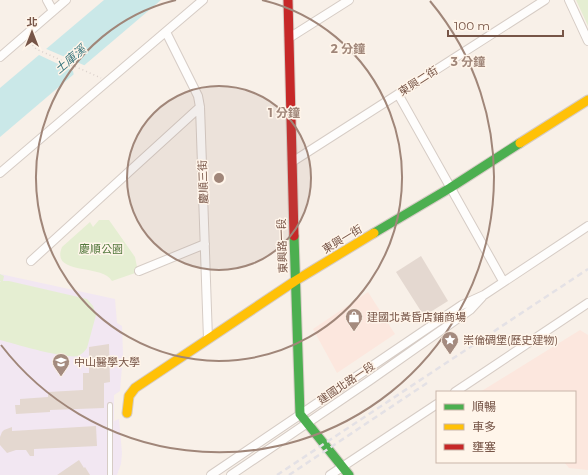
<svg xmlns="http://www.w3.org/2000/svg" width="588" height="475" font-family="Montserrat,'Noto Sans TC',sans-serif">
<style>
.commercial{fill:#fce7de}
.education{fill:#f2e7f2}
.green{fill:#e5eed2}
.water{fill:#cae8e8}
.pier{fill:#f8f0e8}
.building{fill:#e4d8d0}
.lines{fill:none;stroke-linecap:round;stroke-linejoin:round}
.lane-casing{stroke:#d6ccc5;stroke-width:6}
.street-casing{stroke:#d6ccc5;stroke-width:10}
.fast-casing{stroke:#d6ccc5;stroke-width:11}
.slow-casing{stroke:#d6ccc5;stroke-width:11}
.jam-casing{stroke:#d6ccc5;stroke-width:11}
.path{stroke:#dad0cb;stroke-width:1.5;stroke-dasharray:1 3;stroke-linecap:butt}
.lane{stroke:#fefdfc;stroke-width:4}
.street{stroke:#fefdfc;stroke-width:8}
.fast{stroke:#4caf50;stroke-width:9}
.slow{stroke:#ffc107;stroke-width:9}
.jam{stroke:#c62828;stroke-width:9}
.rail{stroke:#e4e1e5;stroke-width:2.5;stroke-dasharray:6 4;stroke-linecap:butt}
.ring{fill:none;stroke:#a08679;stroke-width:2}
.labels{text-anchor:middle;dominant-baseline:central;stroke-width:3;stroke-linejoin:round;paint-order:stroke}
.street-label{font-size:11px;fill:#775547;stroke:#fff5ea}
.park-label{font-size:11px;fill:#52783c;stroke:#fff5ea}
.poi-label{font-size:11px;fill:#775547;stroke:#fff5ea;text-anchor:start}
.water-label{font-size:12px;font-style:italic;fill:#3a777e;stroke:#fff5ea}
.centre{fill:#a08679;stroke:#fff5ea;stroke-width:2}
.ring-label{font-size:12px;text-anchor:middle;font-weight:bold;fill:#a08679;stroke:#fff5ea;stroke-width:3;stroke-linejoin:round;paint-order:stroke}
</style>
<rect width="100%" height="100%" fill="#f8f0e8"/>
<!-- commercial -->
<path class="commercial" d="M368,292L395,334L337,373L313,329Z
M580,330L588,335V470L569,468L564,462H575V392H480Z"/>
<!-- education -->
<path class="education" d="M0,274L115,299L117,323L122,326L123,355L120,391L114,395V421L119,419L122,453L121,464L117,475H0Z"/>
<!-- green -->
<path class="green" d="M576,0H588V26Z
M99,220H109L135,257L138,272L112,281C102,263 50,276 62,247L90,222L93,227Z
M0,274L4,276L3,281H9L87,299L93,306L96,315L87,348C85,351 82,354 78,356C65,359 15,344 0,340V282L1,281H0Z"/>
<!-- water -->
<path class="water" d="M104,0H161L0,137V88Z"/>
<!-- pier -->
<path class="pier" d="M44,48L86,66L74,76L73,71L37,54Z"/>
<!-- building -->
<path class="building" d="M421,256L448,301L424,316L396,272Z
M109,344L110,382L104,383V408L50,410V412L16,414L15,405H20V399L48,397V392L83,390V373H89V347Z
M96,426L97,446L34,449V456H30L26,450H16L7,453L0,445V437L2,432L4,430L12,427V431Z
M79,460L84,468L85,467L90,475H57Z"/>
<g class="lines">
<defs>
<path id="lane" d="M110,475V405"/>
<path id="street" d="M47,0L53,11
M569,0L588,41
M166,32L198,96L200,107L208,339
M289,38L349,0
M0,57L66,0
M398,94L503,281
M292,162L545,0
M0,173L203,0
M31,261L200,107
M139,271L205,244
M455,392L588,303
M211,475L462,305L484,295L588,226
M231,475L369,381L470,310L482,297
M330,475L437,404"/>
<path id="fast" d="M374,233L450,188L520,143
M294,236L300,414L349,475"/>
<path id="slow" d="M520,143L588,100
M127,413L129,396L135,388L295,281L374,233"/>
<path id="jam" d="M288,0L294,236"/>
</defs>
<!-- lane casing -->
<use href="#lane" class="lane-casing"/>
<!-- street casing -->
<use href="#street" class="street-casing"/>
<!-- fast casing -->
<use href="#fast" class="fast-casing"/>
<!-- slow casing -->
<use href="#slow" class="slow-casing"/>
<!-- jam casing -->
<use href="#jam" class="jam-casing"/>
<!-- path -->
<path class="path" d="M30,42L36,49L101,78"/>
<!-- lane -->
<use href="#lane" class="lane"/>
<!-- street -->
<use href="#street" class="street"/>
<!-- fast -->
<use href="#fast" class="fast"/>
<!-- slow -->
<use href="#slow" class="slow"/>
<!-- jam -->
<use href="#jam" class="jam"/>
<!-- rail -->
<path class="rail" d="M277,475L588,269
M289,475L427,383"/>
</g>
<!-- distance rings -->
<circle cx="219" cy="178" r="92" fill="#a08679" fill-opacity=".12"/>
<g class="ring">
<circle cx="219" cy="178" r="92"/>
<path d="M262 0A183 183 0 1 1 176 0"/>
<path d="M430 1A275 275 0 1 1 1 345"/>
</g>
<!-- icons -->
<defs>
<symbol id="shop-pin" viewBox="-11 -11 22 30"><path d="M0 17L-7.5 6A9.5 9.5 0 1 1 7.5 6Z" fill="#a48b7f" stroke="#fff5ea"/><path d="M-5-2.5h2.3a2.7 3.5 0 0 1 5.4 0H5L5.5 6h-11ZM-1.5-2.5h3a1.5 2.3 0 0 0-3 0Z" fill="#fff"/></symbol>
<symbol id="sight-pin" viewBox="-11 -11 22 30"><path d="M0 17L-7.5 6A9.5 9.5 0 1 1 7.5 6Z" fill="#a48b7f" stroke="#fff5ea"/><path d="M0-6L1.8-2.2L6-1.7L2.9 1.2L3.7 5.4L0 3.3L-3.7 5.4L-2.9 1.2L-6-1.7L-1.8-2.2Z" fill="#fff"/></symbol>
<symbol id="university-pin" viewBox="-11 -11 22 30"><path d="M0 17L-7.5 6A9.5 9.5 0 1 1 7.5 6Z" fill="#a48b7f" stroke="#fff5ea"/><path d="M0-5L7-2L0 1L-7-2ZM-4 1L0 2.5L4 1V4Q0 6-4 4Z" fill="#fff"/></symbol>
</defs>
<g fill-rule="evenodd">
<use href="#shop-pin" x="344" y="307" width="20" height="27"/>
<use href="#sight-pin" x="440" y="330" width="20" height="27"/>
<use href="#university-pin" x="51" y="352" width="20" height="27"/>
</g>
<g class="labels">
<!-- street labels -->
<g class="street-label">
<text transform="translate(418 81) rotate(-33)">東興二街</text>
<text transform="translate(203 182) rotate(-92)">慶順三街</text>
<text transform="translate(342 239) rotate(-31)">東興一街</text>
<text transform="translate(282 246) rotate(-92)">東興路一段</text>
<text transform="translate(346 383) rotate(-34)">建國北路一段</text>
</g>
<!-- park labels -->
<g class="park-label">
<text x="101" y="249">慶順公園</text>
</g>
<!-- poi labels -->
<g class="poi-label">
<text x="367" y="317">建國北黃昏店鋪商場</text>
<text x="463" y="340">崇倫碉堡(歷史建物)</text>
<text x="74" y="362">中山醫學大學</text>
</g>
<!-- water labels -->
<g class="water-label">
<text transform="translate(70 59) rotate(-40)">土庫溪</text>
</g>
</g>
<circle cx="219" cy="178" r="6" class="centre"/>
<g class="ring-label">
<text x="348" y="53">2 分鐘</text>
<text x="468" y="66">3 分鐘</text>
<text x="284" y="117">1 分鐘</text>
</g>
<!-- legend -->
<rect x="436" y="391" width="140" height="72" fill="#fff5ea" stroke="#c9b5a9"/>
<rect x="444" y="404" width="20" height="6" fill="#4caf50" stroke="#c9b5a9"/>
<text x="472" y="411" font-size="12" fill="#775547">順暢</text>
<rect x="444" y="424" width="20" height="6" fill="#ffc107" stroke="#c9b5a9"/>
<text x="472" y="431" font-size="12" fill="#775547">車多</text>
<rect x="444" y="444" width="20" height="6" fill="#c62828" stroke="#c9b5a9"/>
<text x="472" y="451" font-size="12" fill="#775547">壅塞</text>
<!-- north arrow -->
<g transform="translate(32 32)" stroke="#fff5ea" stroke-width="3" paint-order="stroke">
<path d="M0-3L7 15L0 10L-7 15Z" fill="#775547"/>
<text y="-6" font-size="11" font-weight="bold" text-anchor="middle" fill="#775547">北</text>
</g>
<!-- scale -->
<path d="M448 30v6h115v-6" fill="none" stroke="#775547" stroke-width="2"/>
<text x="454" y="30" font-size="12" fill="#775547" stroke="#fff5ea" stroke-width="3" paint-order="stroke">100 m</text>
</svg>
